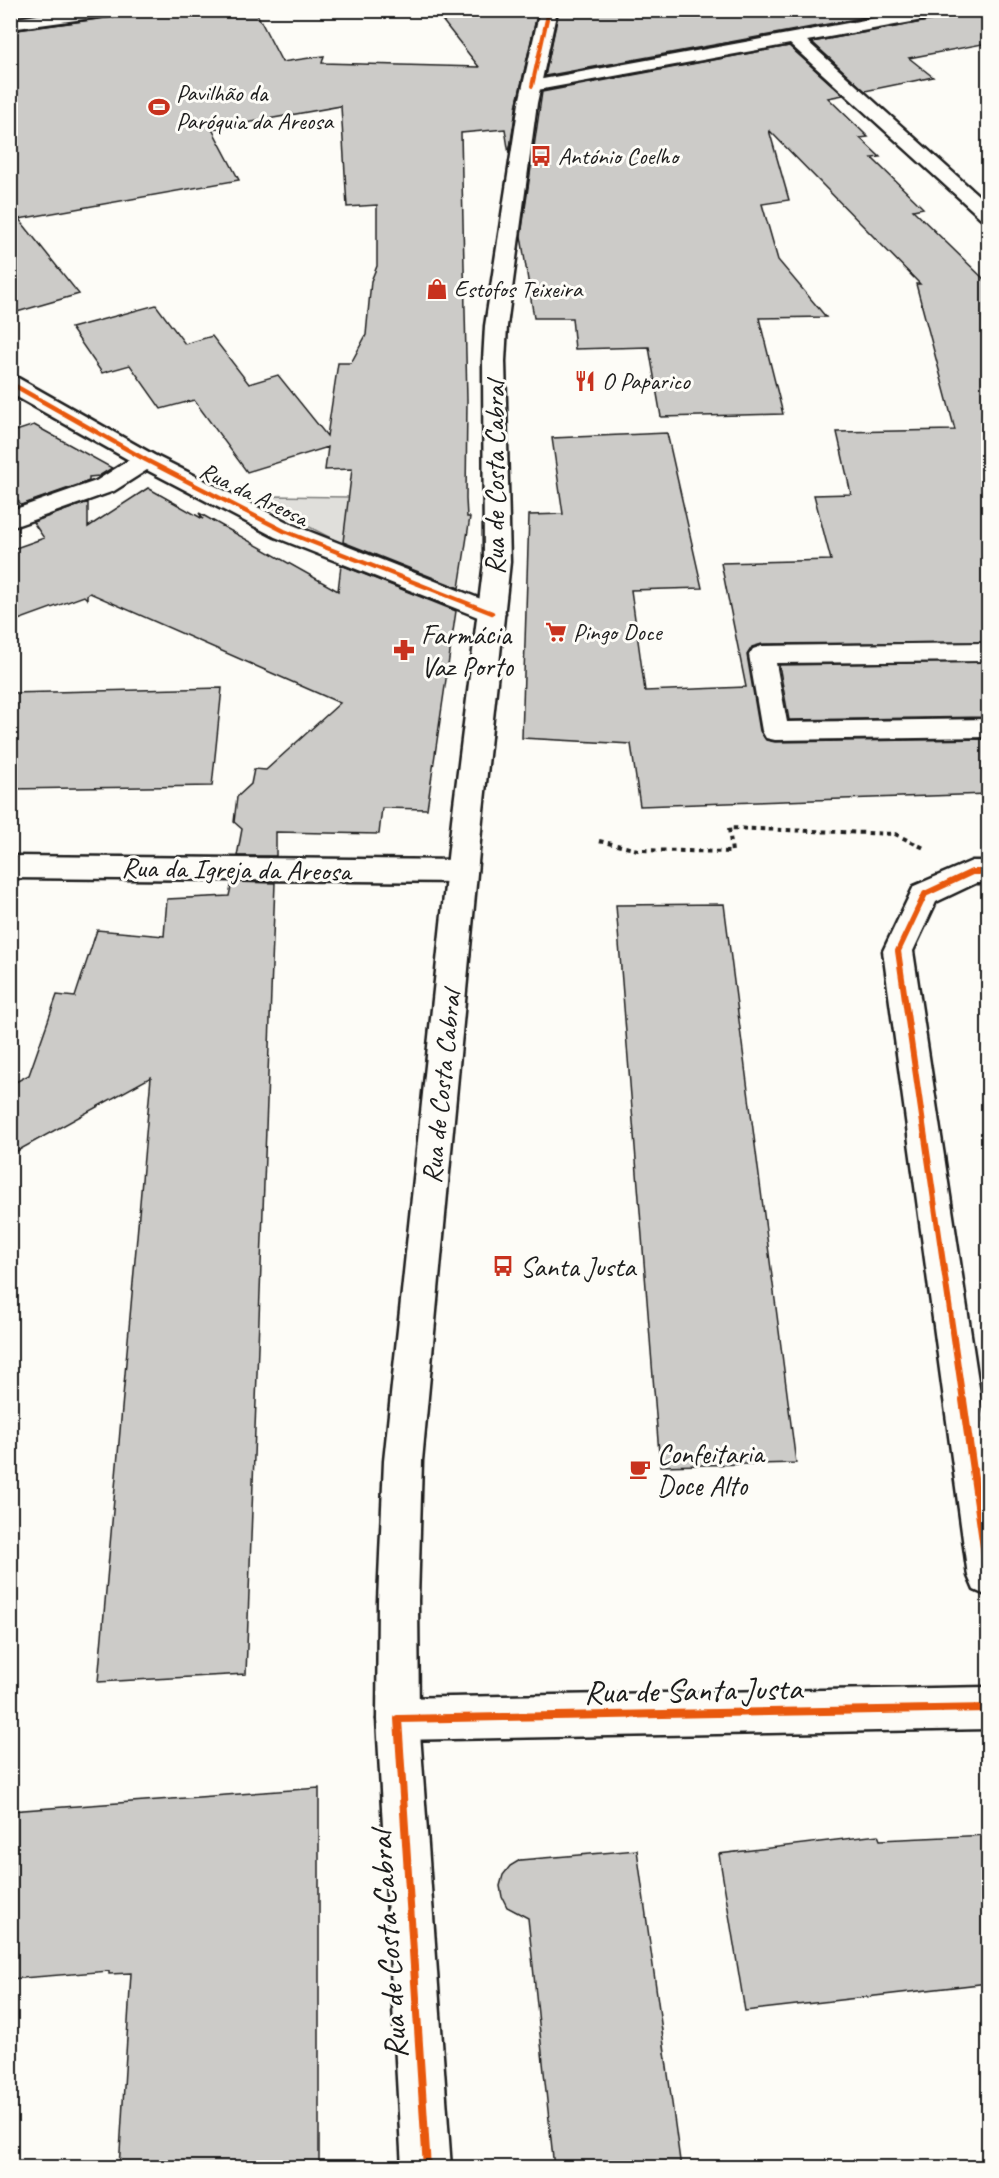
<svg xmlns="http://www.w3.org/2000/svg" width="999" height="2178" font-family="Caveat,sans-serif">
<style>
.green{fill:#e0dfdb;stroke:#7e7e7c;stroke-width:1.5}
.building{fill:#cccbc8;stroke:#1c1c1c;stroke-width:1.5}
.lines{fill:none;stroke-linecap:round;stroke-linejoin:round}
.service-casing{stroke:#1c1c1c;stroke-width:4}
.minor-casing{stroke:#1c1c1c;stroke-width:5}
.secondary-casing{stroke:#1c1c1c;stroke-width:5}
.path{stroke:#1c1c1c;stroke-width:4;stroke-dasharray:4.5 4.5;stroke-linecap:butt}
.service{fill:#fdfcf7;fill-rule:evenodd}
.minor{fill:#fdfcf7;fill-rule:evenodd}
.secondary{fill:#fdfcf7;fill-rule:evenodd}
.cycleway-far3-casing{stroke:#fdfcf7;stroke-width:6}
.cycleway-far2-casing{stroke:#fdfcf7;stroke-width:8}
.cycleway-far1-casing{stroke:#fdfcf7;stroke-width:10}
.cycleway-casing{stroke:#fdfcf7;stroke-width:11}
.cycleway-far3{stroke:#e8590c;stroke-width:4}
.cycleway-far2{stroke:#e8590c;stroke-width:4.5}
.cycleway-far1{stroke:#e8590c;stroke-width:6}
.cycleway{stroke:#e8590c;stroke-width:8}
.labels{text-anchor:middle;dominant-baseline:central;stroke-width:6;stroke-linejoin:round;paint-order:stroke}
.far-poi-label{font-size:24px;fill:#1c1c1c;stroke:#fdfcf7;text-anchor:start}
.far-street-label{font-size:24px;fill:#1c1c1c;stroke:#fdfcf7}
.street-label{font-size:28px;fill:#1c1c1c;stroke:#fdfcf7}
.poi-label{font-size:28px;fill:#1c1c1c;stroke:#fdfcf7;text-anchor:start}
.near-street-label{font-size:33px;fill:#1c1c1c;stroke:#fdfcf7}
</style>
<rect width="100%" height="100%" fill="#fdfcf7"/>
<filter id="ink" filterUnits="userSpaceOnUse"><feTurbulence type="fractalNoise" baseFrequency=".0167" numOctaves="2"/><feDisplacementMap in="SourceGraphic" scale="12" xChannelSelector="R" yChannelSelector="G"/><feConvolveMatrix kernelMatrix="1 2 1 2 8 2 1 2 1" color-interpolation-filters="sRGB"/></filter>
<g filter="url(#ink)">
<!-- green -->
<path class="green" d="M269,496L349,497L357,514L350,548L265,504Z"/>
<!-- building -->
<path class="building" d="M123,10H189V17L255,10L282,62L324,56L322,63L479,67L435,11L538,10L517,103L509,154L505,129L461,133L467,400L466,499L467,517H470L459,588L343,542L352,469L325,470L328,447L247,472L194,400L161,409L130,365L102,373L71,328L156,305L185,344L212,336L249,384L278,375L327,436L338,363H351L366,335L371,281L377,266V205L347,207L341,106L212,129L239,180L19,219L79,294L10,314V31L113,17Z
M559,10H904L545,76Z
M960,10H988V43L909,58L933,77L865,91L812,42L950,17Z
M789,46L843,95L828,98L868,137L860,138L880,157L872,158L923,208L913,210L988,283V642L762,644L752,647L747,655L760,731L766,740L775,742L988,739V794L640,806L631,744L522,738L529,515L563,514L552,438L667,433L702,588L631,590L645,691L746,687L721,563L831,560L814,495L851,494L837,432L955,430L916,284H920L769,130L789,200L762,204L778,260L826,317L759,318L783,414L661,417L649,347L575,349L572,318H534L521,236L542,92Z
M34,425L112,468L99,476L89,477V481L21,505L10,489V433Z
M148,488L203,519L199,513L338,591L341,565L456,611L427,809L382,808L379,834L276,832V856H237L242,829L234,822L237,797L251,784L254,769L266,770L340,703L90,593L87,595V599L84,596L10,623V550L44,538L33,522L88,502V527Z
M988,662V717L789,720L779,665Z
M222,688L212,786L10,789V693Z
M232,882L275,883L246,1674L98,1682L151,1077L10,1155V1085L29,1075L57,995L75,997L97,930L164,936L167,899L229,896Z
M724,904L796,1463L660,1466L616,905Z
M319,1788V2168H119L131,1973L109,1974V1971L10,1979V1811Z
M878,1835L880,1840L988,1835V1983L745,2011L719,1854Z
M637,1850L681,2168H554L528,1918L507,1907L502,1897L500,1886L503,1875L510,1866L520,1860Z"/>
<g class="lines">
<defs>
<path id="service" d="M985,643L988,644V660L985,661L776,663L787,722L988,719V737L775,740L766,738L762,731L749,655L753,649L762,646Z"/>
<path id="minor" d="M72,10H121L113,15L10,29V19Z
M919,10H958L950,15L807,41L988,204V220L981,218L790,44L532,91L526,90L523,86L526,82L532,81Z
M10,376L18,378L154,455L293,525L501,607L505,613L501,619L492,622L483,619L275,537L147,470L114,491L10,528V511L96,481L129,460L10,393Z
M10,856L462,860L473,863L477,871L473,879L462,882L10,878Z
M972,861H988V883H976L936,902L913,951L988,1447V1596L974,1590L968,1576L883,951L914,886Z
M988,1687V1729L398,1740L383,1734L377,1719L383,1704L398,1698Z"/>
<path id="secondary" d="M540,10H557L537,103L507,326L505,361L510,562L482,820L422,1461L418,1601L419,1719L451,2168H402L377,1719L378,1601L384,1461L452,820L484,562L483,361L485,326L519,103Z"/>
</defs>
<!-- service casing -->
<use href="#service" class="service-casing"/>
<!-- minor casing -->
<use href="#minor" class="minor-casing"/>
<!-- secondary casing -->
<use href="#secondary" class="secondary-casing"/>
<!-- path -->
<path class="path" d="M599,841L638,850L732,852L729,828L895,834L926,849"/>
<!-- service -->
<use href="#service" class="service"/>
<!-- minor -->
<use href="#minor" class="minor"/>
<!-- secondary -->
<use href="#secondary" class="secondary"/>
<defs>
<path id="cycleway-far3" d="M532,86L549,10"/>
<path id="cycleway-far2" d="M10,383L146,460L284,531L492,613"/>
<path id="cycleway-far1" d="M963,1401L898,951L925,894L972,872H988"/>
<path id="cycleway" d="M963,1400L988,1576
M427,2168L398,1719L988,1708"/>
</defs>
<!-- cycleway-far3 casing -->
<use href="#cycleway-far3" class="cycleway-far3-casing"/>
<!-- cycleway-far2 casing -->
<use href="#cycleway-far2" class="cycleway-far2-casing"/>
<!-- cycleway-far1 casing -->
<use href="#cycleway-far1" class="cycleway-far1-casing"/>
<!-- cycleway casing -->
<use href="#cycleway" class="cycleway-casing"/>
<!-- cycleway-far3 -->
<use href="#cycleway-far3" class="cycleway-far3"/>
<!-- cycleway-far2 -->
<use href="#cycleway-far2" class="cycleway-far2"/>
<!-- cycleway-far1 -->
<use href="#cycleway-far1" class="cycleway-far1"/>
<!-- cycleway -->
<use href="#cycleway" class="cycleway"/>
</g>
</g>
<!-- icons -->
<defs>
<symbol id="stadium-bare" viewBox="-9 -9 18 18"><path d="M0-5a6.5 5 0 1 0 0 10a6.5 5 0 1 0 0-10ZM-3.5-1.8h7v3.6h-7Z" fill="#c8321e" stroke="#fdfcf7" stroke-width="2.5" paint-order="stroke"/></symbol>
<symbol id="bus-bare" viewBox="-9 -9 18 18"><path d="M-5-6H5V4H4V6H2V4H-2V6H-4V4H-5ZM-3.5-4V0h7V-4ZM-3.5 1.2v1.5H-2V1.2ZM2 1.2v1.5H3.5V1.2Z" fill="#c8321e" stroke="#fdfcf7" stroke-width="2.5" paint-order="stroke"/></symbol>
<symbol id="shop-bare" viewBox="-9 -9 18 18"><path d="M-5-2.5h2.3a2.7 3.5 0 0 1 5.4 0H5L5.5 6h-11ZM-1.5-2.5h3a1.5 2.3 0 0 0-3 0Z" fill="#c8321e" stroke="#fdfcf7" stroke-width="2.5" paint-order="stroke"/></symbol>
<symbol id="restaurant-bare" viewBox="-9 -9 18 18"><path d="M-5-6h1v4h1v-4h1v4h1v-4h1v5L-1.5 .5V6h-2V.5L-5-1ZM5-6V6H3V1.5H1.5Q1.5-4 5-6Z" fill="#c8321e" stroke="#fdfcf7" stroke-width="2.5" paint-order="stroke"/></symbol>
<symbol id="supermarket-bare" viewBox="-9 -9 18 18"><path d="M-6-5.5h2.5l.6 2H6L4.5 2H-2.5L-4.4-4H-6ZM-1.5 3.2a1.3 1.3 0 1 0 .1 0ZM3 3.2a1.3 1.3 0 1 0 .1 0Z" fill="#c8321e" stroke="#fdfcf7" stroke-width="2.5" paint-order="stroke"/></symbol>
<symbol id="pharmacy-bare" viewBox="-9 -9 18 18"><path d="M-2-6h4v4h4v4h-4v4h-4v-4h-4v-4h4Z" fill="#c8321e" stroke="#fdfcf7" stroke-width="2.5" paint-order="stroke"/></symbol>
<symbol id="cafe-bare" viewBox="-9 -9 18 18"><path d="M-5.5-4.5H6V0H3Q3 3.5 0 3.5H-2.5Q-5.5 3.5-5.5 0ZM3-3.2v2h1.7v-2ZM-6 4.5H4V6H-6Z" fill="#c8321e" stroke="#fdfcf7" stroke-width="2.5" paint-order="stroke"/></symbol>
</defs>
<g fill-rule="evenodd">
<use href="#stadium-bare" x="144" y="92" width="30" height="30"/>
<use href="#bus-bare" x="526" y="141" width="30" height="30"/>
<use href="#shop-bare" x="422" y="274" width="30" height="30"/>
<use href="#restaurant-bare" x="570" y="366" width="30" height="30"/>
<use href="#supermarket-bare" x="541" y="617" width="30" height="30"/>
<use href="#pharmacy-bare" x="389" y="635" width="30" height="30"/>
<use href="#bus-bare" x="488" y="1251" width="30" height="30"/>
<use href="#cafe-bare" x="625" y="1454" width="30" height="30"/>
</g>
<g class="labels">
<!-- far-poi labels -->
<g class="far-poi-label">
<text x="176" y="93">Pavilhão da<tspan x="176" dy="28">Paróquia da Areosa</tspan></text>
<text x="558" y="156">António Coelho</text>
<text x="454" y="289">Estofos Teixeira</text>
<text x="602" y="381">O Paparico</text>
<text x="573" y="632">Pingo Doce</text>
</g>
<!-- far-street labels -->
<g class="far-street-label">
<text transform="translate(254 494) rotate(26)">Rua da Areosa</text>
</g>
<!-- street labels -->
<g class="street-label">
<text transform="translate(494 478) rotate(-90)">Rua de Costa Cabral</text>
<text transform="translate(236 869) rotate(1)">Rua da Igreja da Areosa</text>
<text transform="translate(441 1087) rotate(-84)">Rua de Costa Cabral</text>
</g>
<!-- poi labels -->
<g class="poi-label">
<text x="421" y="634">Farmácia<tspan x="421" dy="32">Vaz Porto</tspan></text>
<text x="520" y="1266">Santa Justa</text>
<text x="657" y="1453">Confeitaria<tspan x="657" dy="32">Doce Alto</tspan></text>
</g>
<!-- near-street labels -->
<g class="near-street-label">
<text transform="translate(693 1690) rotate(-1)">Rua de Santa Justa</text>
<text transform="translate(388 1945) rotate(-94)">Rua de Costa Cabral</text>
</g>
</g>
<!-- margin -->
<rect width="999" height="2178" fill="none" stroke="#fdfcf7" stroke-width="36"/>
<rect x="18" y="18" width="963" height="2142" fill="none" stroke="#1c1c1c" stroke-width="2" filter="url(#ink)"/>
</svg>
